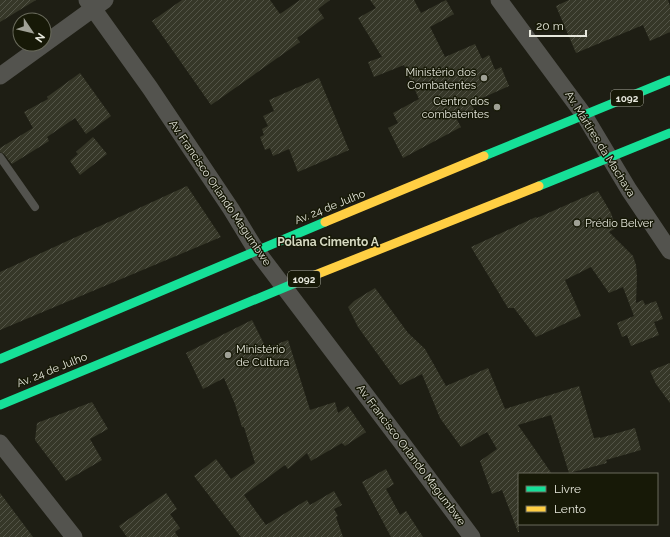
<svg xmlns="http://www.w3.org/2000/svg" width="670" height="537" font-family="Raleway,sans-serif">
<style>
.building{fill:url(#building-hatch)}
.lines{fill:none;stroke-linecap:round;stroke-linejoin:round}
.lane{stroke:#53534e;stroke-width:8}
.street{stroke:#53534e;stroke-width:17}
.fast{stroke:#16e098;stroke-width:9}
.slow{stroke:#ffcf43;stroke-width:9}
.poi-dot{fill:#a0a196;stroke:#171907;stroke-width:1.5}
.labels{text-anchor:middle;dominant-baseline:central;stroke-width:3;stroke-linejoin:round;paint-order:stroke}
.shield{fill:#171907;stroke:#a8a99c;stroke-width:1}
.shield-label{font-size:10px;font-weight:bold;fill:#e6e7dc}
.poi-label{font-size:11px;fill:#e6e7dc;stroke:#171907;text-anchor:end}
.street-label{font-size:11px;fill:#e6e7dc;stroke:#171907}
.neighbourhood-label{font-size:12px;font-weight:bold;fill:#d6d9c2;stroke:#171907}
</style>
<defs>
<pattern id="building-hatch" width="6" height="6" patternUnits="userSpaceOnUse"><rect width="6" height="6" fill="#363728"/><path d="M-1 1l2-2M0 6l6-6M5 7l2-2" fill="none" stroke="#535447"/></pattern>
</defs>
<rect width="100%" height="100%" fill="#1e1e14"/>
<!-- building -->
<path class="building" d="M0,0H36L0,22Z
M182,0H270L280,14L300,0H330L318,9L324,18L297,38L300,42L211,105L152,21Z
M370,0H414L421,13L446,0L454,14L430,27L445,57L475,44L482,59L489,55L495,70L501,67L509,86L471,103L474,110L456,118L461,127L403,158L388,128L398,123L393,113L419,99L404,65L374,77L368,62L382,57L358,18L376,8Z
M569,0H668L670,6V32L650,41L643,25L576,53L556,6Z
M80,73L111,116L86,134L75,118L47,137L49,141L12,164L4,154L0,152V148L33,128L24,112L48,99L47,97Z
M319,78L349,150L298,172L289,149L273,156L270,148L265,150L260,137L264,135L262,129L268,126L263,116L274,111L269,100Z
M93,137L107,154L80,175L70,161L78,154L76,152Z
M187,186L221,237L0,330V272Z
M598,191L611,213L616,228L609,232L633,256L636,265L637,276L636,303L643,300L645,305L656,301L663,319L654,322L659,335L631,346L627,335L622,337L617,323L634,316L623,287L609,293L591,267L565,280L581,316L536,337L514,308H508L471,247L536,217L537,218Z
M375,288L408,333L425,349L446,386L488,368L505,409L579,386L594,438L600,437V438L635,428L641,450L606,460L607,463L569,473L551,415L518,425L552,474H519V532H518L502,490L492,494L480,461L497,449L487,432L461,447L440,418L422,374L400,385L358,327L348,307L354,301Z
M252,320L266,348L288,340L310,410L335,402L338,413L348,406L366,432L345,446L342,443L311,461L307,453L288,469L285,465L244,495L266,525L307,500L310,505L334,491L342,505L334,509L338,516L336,517L343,537H241L194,476L216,459L231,479L255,463L244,427H242L235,404L224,378L203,389L186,353Z
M670,363V403L656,384L650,371Z
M92,402L108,429L90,439L102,460L66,481L35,440L37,423Z
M386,469L394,484L386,489L400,515L406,511L423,537H391L362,482Z
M0,493L33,537H0Z
M166,493L177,509L170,514L180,528L175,532L178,537H127L119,526Z"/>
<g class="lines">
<!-- lane -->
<path class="lane" d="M0,157L35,207"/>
<!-- street -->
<path class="street" d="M87,0L150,88L231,209L256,250L402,443L472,537
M499,0L584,115L629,190L670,251
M0,76L105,0
M0,443L74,537"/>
<!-- fast -->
<path class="fast" d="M484,156L670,80
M539,186L670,133
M0,359L325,222
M0,405L300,281"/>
<!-- slow -->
<path class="slow" d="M325,222L484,156
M300,281L539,186"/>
</g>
<!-- markers -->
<g class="poi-dot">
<circle cx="484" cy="78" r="4"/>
<circle cx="497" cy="107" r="4"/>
<circle cx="577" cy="223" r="4"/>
<circle cx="228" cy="355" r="4"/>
</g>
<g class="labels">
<!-- shield labels -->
<g class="shield">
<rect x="611" y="90" width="32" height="16" rx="3"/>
<rect x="288" y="271" width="32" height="16" rx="3"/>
</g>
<g class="shield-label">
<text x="627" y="98">1092</text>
<text x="304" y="279">1092</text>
</g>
<!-- poi labels -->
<g class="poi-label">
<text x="476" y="72">Ministério dos<tspan x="476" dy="13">Combatentes</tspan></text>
<text x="489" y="101">Centro dos<tspan x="489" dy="13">combatentes</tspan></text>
<text x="585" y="223" text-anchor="start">Prédio Belver</text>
<text x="236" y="349" text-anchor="start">Ministério<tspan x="236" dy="13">de Cultura</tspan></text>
</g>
<!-- street labels -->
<g class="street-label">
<text transform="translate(600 144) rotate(58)">Av. Mártires da Machava</text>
<text transform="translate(220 193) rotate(56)">Av. Francisco Orlando Magumbwe</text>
<text transform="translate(330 207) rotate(-22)">Av. 24 de Julho</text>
<text transform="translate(52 370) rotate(-22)">Av. 24 de Julho</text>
<text transform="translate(411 455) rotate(53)">Av. Francisco Orlando Magumbwe</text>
</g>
<!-- neighbourhood labels -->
<g class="neighbourhood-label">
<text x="328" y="242">Polana Cimento A</text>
</g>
</g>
<!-- legend -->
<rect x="518" y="473" width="140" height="52" fill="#171907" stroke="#6a6b5c"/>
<rect x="526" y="486" width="20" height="6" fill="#16e098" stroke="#6a6b5c"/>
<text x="554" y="493" font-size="12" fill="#e6e7dc">Livre</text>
<rect x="526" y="506" width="20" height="6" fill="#ffcf43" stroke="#6a6b5c"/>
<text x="554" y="513" font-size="12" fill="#e6e7dc">Lento</text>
<!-- north arrow -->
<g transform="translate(32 32) rotate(125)"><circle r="19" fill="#171907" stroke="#6a6b5c"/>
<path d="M0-3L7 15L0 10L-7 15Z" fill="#a0a196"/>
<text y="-6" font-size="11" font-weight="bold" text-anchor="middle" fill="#e6e7dc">N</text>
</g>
<!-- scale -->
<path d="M530 30v6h56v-6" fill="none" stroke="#e6e7dc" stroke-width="2"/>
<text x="536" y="30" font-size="12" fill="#e6e7dc" stroke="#171907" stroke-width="3" paint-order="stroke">20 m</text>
</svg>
